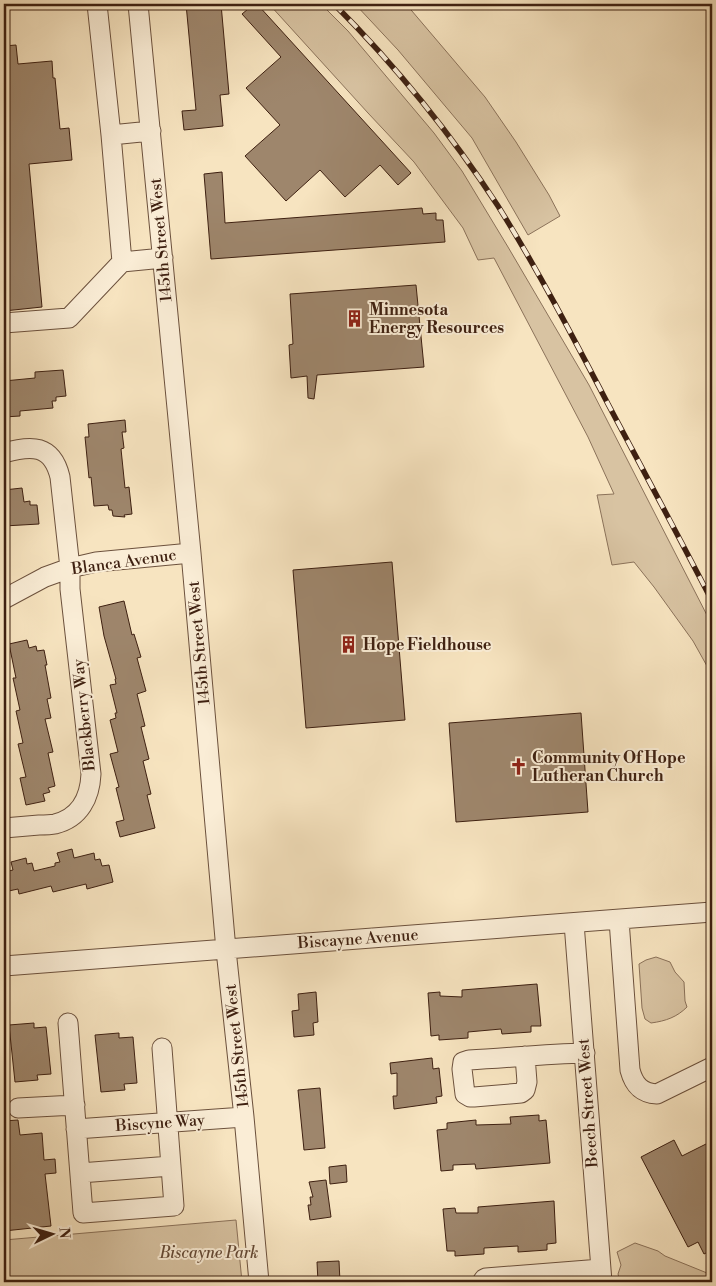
<svg xmlns="http://www.w3.org/2000/svg" width="716" height="1286" font-family="'Libre Bodoni',serif">
<style>
.green{fill:#d8c3a2;stroke:#8b725a}
.building{fill:#9e866c;stroke:#3e2011}
.lines{fill:none;stroke-linecap:round;stroke-linejoin:round}
.minor-casing{stroke:#6c513d;stroke-width:21}
.minor{stroke:#faedd6;stroke-width:19}
.rail-casing{stroke:#3e2011;stroke-width:5.5}
.rail{stroke:#faedd6;stroke-width:4;stroke-dasharray:11;stroke-linecap:butt}
.labels{text-anchor:middle;dominant-baseline:central;stroke-width:4;stroke-linejoin:round;paint-order:stroke}
.street-label{font-size:16px;fill:#3e2011;stroke:#faedd6}
.poi-label{font-size:16px;font-weight:bold;fill:#3e2011;stroke:#faedd6;text-anchor:start}
.park-label{font-size:16px;font-style:italic;fill:#644935;stroke:#faedd6}
</style>
<rect width="100%" height="100%" fill="#f7e4c0"/>
<filter id="stains"><feTurbulence type="fractalNoise" baseFrequency=".004" numOctaves="4"/><feColorMatrix values="0 0 0 0 .2 0 0 0 0 .09 0 0 0 0 .02 0 0 0 .5 -.17"/></filter>
<radialGradient id="worn" r=".72"><stop offset=".6" stop-color="#630" stop-opacity="0"/><stop offset="1" stop-color="#630" stop-opacity=".3"/></radialGradient>
<!-- green -->
<path class="green" d="M269,4H321L348,31L434,133L462,171L508,247L589,385L712,625V675L693,641L654,587L634,562L612,565L597,495L614,494L588,437L494,258L478,260L463,228L414,162L368,113Z
M355,4H406L485,97L516,142L549,195L560,216L528,235L472,138L398,50Z
M656,957L670,962L675,972L684,982L685,1001L687,1007C677,1017 666,1021 651,1023L645,1019L642,1008L639,964L646,960Z
M236,1220L242,1282H4V1240Z
M635,1243L658,1251L665,1256L712,1275V1282H620L618,1274L621,1265L617,1252Z"/>
<!-- building -->
<path class="building" d="M186,4H221L229,94L220,95L223,126L184,130L182,111L196,110Z
M254,4H257L411,173L398,185L380,165L345,197L320,170L286,201L245,156L280,125L246,88L281,57L242,14Z
M16,45L18,64L52,61L53,78H55L60,129L69,128L72,160L29,164L42,307L4,311V46Z
M222,172L225,223L422,208L423,214L436,213V220H443L445,242L211,259L204,174Z
M416,285L424,367L317,375L314,399L308,398L307,376L291,378L289,345L293,344L290,294Z
M63,370L66,396L56,397V401H52L53,408L20,411V416L4,417V381L35,378V372Z
M125,420L126,432H122L124,448L121,449L125,488L129,487L132,514L124,515L125,517L113,516L112,510H109L108,505L94,506L91,477L89,478L85,437H89L88,424Z
M22,488L24,502L30,501V505H37L39,524L4,526V490Z
M392,562L405,720L306,728L293,570Z
M124,601L132,635L134,634L141,657L137,658L146,691L137,694L145,726L141,727L149,759L143,761L151,794L147,795L155,828L120,837L116,822L124,820L116,788L119,787L110,754L118,752L110,720L116,718L115,713H117L110,685L116,684L115,679H116L104,636L99,607Z
M27,640L29,648L36,646L37,651L44,650L47,665H45L51,698L47,699L51,718L45,719L53,752L48,753L55,786L48,788L50,792L43,794L45,801L26,805L20,778L26,777L18,744L23,743L16,711L20,710L13,678H16L9,644Z
M581,713L588,812L456,822L449,723Z
M72,849L74,858L94,853L95,860L100,859L102,866L109,865L113,882L87,889L86,884L53,892L51,886L19,894L18,889L4,892V872L13,870L11,862L26,858L27,864L32,863L34,871L55,866V863L60,862L57,853Z
M537,984L541,1026H531V1032L502,1034L501,1029L468,1032V1038L439,1040V1035L431,1036L428,993L440,992V996L462,997V990Z
M316,992L318,1022L313,1023L314,1035L294,1037L292,1011L299,1010L298,994Z
M34,1023V1028L46,1027L51,1074L37,1075L38,1080L15,1082L9,1025Z
M119,1033V1038L133,1037L137,1083L124,1084L125,1090L101,1092L95,1035Z
M432,1058L433,1069L439,1068L442,1096L436,1097L437,1103L394,1109L393,1096H397V1073L391,1074L390,1063Z
M320,1088L325,1148L304,1150L298,1090Z
M539,1115V1121L546,1120L550,1163L476,1169L475,1164L453,1165V1170L441,1171L437,1130L447,1129V1123L476,1120V1125L511,1124L510,1117Z
M18,1120L20,1135L42,1133L44,1160L55,1159L56,1173L45,1174L51,1226L4,1231V1121Z
M674,1140L682,1156L712,1141V1250L704,1254L698,1242L688,1247L641,1157Z
M346,1165L347,1182L330,1184L329,1167Z
M326,1180L331,1217L310,1220L308,1205H311L310,1197H313L309,1182Z
M554,1201L556,1243L547,1244V1250L518,1252V1246L484,1248V1254L455,1256V1251H447L443,1209L455,1208L456,1213H478V1207Z
M339,1261L340,1282H318L317,1262Z"/>
<g class="lines">
<defs>
<path id="minor" d="M97,4L111,135L122,262L163,258
M138,4L191,553L226,950L244,1117L259,1282
M111,135L151,131
M4,323L69,318L122,262
M4,453C31,445 52,444 60,477L70,568V589L91,774C90,797 80,818 55,824C50,825 44,825 39,825C27,826 16,827 4,828
M4,599L45,577L70,568L96,562L191,553
M619,920L630,1070C634,1085 641,1093 657,1094L712,1067
M574,923L602,1282
M4,966L712,912
M68,1023L83,1213L174,1206L162,1048
M525,1056L527,1082L525,1090L521,1093L474,1097H470L465,1094L462,1069L463,1062L469,1060C507,1058 546,1054 585,1053
M18,1108L75,1105
M76,1129L244,1117
M80,1173L171,1166
M482,1282L484,1279L486,1278L601,1269"/>
</defs>
<!-- minor casing -->
<use href="#minor" class="minor-casing"/>
<!-- minor -->
<use href="#minor" class="minor"/>
<defs>
<path id="rail" d="M334,4C395,65 451,134 498,206C538,270 573,337 608,404C643,470 678,535 712,601"/>
</defs>
<!-- rail casing -->
<use href="#rail" class="rail-casing"/>
<!-- rail -->
<use href="#rail" class="rail"/>
</g>
<!-- icons -->
<defs>
<symbol id="building-bare" viewBox="-9 -9 18 18"><path d="M-4-6H4V6H1V3H-1V6H-4ZM-2.5-4.3h1.7v1.8h-1.7ZM.8-4.3h1.7v1.8H.8ZM-2.5-1h1.7V.8h-1.7ZM.8-1h1.7V.8H.8Z" fill="#8f2418" stroke="#faedd6" stroke-width="2.5" paint-order="stroke"/></symbol>
<symbol id="church-bare" viewBox="-9 -9 18 18"><path d="M-1.2-6h2.4v3.5h3.3v2.4h-3.3V6h-2.4V-.1h-3.3v-2.4h3.3Z" fill="#8f2418" stroke="#faedd6" stroke-width="2.5" paint-order="stroke"/></symbol>
</defs>
<g fill-rule="evenodd">
<use href="#building-bare" x="342" y="306" width="25" height="25"/>
<use href="#building-bare" x="336" y="632" width="25" height="25"/>
<use href="#church-bare" x="506" y="754" width="25" height="25"/>
</g>
<g class="labels">
<!-- street labels -->
<g class="street-label">
<text transform="translate(161 240) rotate(-95)">145th Street West</text>
<text transform="translate(124 562) rotate(-8)">Blanca Avenue</text>
<text transform="translate(199 643) rotate(-95)">145th Street West</text>
<text transform="translate(84 715) rotate(-96)">Blackberry Way</text>
<text transform="translate(358 939) rotate(-4)">Biscayne Avenue</text>
<text transform="translate(237 1046) rotate(-96)">145th Street West</text>
<text transform="translate(588 1103) rotate(-94)">Beech Street West</text>
<text transform="translate(160 1123) rotate(-4)">Biscyne Way</text>
</g>
<!-- poi labels -->
<g class="poi-label">
<text x="369" y="310">Minnesota<tspan x="369" dy="18">Energy Resources</tspan></text>
<text x="363" y="645">Hope Fieldhouse</text>
<text x="532" y="758">Community Of Hope<tspan x="532" dy="18">Lutheran Church</tspan></text>
</g>
<!-- park labels -->
<g class="park-label">
<text x="209" y="1253">Biscayne Park</text>
</g>
</g>
<!-- margin -->
<rect width="716" height="1286" fill="none" stroke="#f7e4c0" stroke-width="20"/>
<rect x="5" y="5" width="706" height="1276" fill="none" stroke="#3e2011" stroke-width="2.5"/>
<rect x="10" y="10" width="696" height="1266" fill="none" stroke="#3e2011"/>
<!-- north arrow -->
<g transform="translate(52 1234) rotate(85)" stroke="#faedd6" stroke-width="4" paint-order="stroke">
<path d="M0-4L9 19L0 12L-9 19Z" fill="#3e2011"/>
<text y="-8" font-size="14" font-weight="bold" text-anchor="middle" fill="#3e2011">N</text>
</g>
<rect width="100%" height="100%" filter="url(#stains)"/>
<rect width="100%" height="100%" fill="url(#worn)"/>
</svg>
